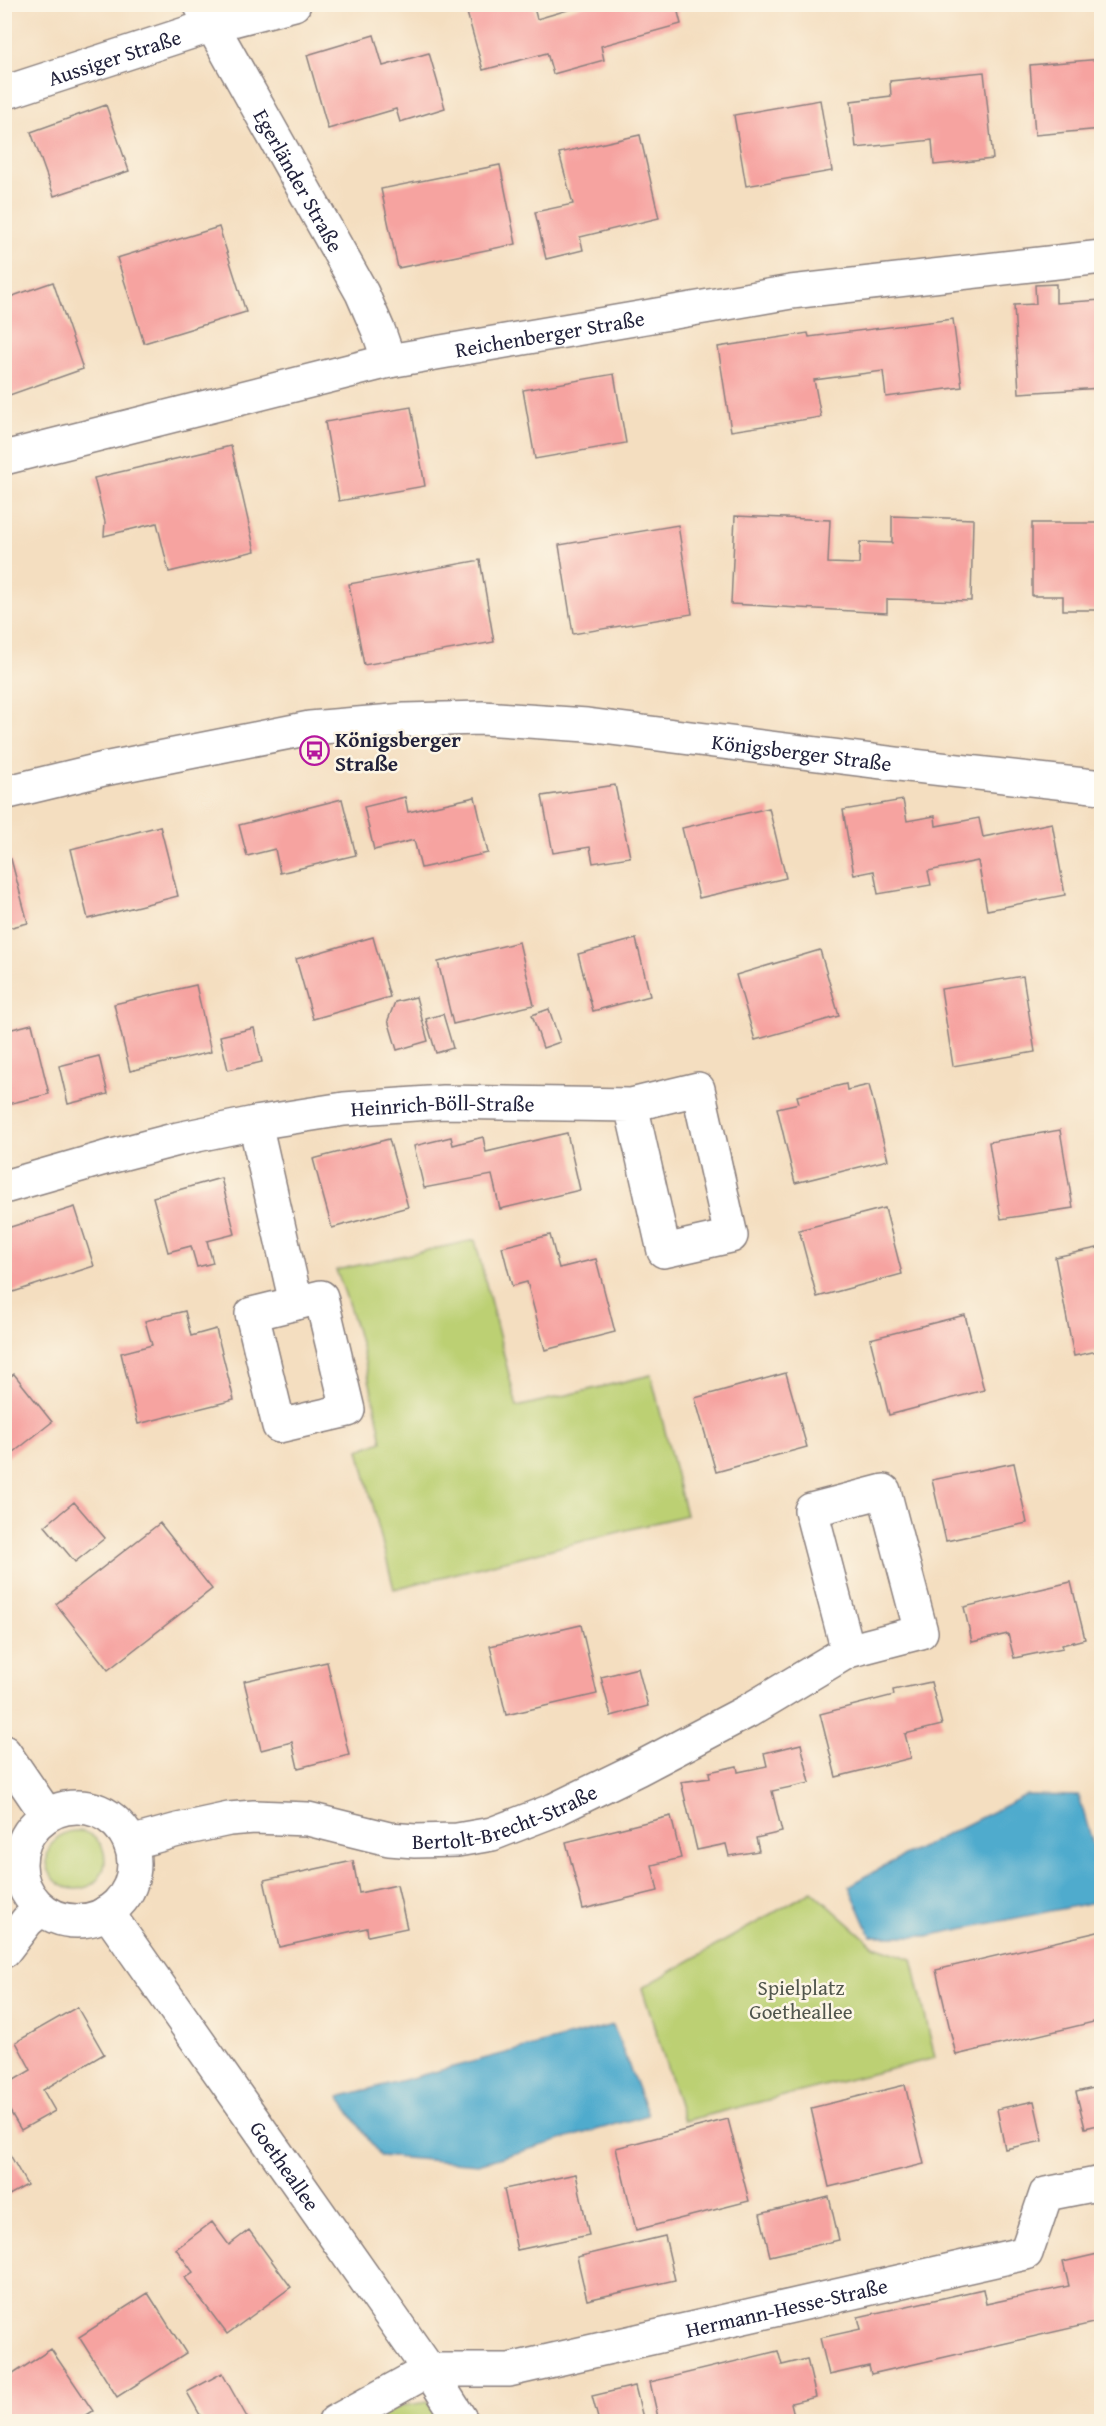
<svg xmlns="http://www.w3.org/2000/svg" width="1106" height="2426" font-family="'Gentium Book Plus',serif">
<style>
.green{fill:#bcd073;stroke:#6f7957;stroke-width:1.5}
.water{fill:#4fabcd;stroke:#386684;stroke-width:1.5}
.building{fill:#f6a3a0}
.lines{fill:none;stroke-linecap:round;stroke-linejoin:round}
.minor-casing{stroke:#8b807e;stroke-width:36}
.minor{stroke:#fff;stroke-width:33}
.labels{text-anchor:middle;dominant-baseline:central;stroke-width:5;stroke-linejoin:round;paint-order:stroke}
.street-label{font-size:21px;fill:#22223b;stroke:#fcf5e5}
.poi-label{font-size:21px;font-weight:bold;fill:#22223b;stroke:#fcf5e5;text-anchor:start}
.park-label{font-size:21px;fill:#50564c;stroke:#fcf5e5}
</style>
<rect width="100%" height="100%" fill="#fcf5e5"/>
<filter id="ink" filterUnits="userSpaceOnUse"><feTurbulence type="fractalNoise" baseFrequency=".0167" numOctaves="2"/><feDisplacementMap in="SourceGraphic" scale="12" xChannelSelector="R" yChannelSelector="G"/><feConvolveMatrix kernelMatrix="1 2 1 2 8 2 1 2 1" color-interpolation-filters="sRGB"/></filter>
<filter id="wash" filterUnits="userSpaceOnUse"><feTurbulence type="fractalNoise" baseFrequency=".008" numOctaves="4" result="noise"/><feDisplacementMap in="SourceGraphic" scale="24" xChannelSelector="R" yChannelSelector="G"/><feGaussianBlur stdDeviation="1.35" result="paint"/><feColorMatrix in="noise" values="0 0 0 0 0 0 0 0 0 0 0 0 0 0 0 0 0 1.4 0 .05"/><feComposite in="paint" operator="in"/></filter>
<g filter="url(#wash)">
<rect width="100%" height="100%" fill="#f4dec0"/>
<!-- green -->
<path class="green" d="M475,1240L517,1407L651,1375L686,1515L394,1589L359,1450L382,1441C371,1384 358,1324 336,1270Z
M47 1860a29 29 0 1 1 58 0a29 29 0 1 1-58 0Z
M812,1891L874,1946L912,1959L935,2058L684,2121L642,1988Z
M427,2402L441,2421H371L401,2406Z"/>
<!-- water -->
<path class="water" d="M1026,1795L1079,1796L1101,1873V1901L927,1936H871L849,1886L884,1866Z
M613,2025L648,2115L478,2164L380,2156L339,2097Z"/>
<g id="blocks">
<!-- building -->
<path class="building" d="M482,4H533L537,19L588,4H676L681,24L601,46L604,60L553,74L547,53L483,70L466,9Z
M374,35L383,66L429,53L445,108L400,122L396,109L328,129L307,55Z
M1102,59V129L1035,135L1030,65Z
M984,72L993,159L934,165L932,140L856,148L851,101L891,96L890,81Z
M820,100L832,171L746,186L734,115Z
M106,105L129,171L54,196L31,132Z
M640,135L659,218L580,237L583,250L546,259L535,212L573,204L559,153Z
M500,165L516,244L398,268L381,189Z
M219,227L246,312L144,343L117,258Z
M53,282L83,369L4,397V299Z
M1056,284V303L1102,300V388L1019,393L1014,305L1036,304L1035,285Z
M953,319L962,387L886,397L883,371L814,380L821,417L731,431L718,347L808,333L809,337Z
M614,374L626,443L535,459L523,390Z
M411,407L425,486L339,501L325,422Z
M231,446L255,551L169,572L157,523L104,536L105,522L94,478Z
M735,516L830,520L828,563L859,564L860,542L892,543V516L973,519L971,601L887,599V613L731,604Z
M1032,523H1102L1100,610H1063V596H1032Z
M678,525L692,614L573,634L559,545Z
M480,560L494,642L364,665L349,584Z
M615,785L630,857L593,863L590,847L553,853L542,796Z
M405,797L408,812L475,797L488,853L421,868L414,840L374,850L364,807Z
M342,799L356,855L280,873L275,849L247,856L239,825Z
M903,800L907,821L935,816L936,826L979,818L983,837L1052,823L1065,895L987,910L978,861L928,871L931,885L878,894L874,871L854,875L843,810Z
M769,808L786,878L699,898L682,828Z
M160,826L178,896L88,919L71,849Z
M11,859L28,923L4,929V861Z
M373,937L390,997L313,1019L296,959Z
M636,939L650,996L593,1011L578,954Z
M519,942L534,1005L453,1024L438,962Z
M820,950L839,1016L755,1040L736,975Z
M1023,976L1035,1052L953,1066L941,989Z
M196,985L211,1052L130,1071L114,1004Z
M416,997L428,1041L397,1050L388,1020L395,1002Z
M549,1009L560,1042L543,1048L532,1015Z
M443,1014L453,1048L436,1053L426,1019Z
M32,1024L49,1094L4,1105V1031Z
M254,1028L262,1062L228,1070L220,1036Z
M99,1056L108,1094L68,1104L59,1066Z
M846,1084L847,1090L869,1085L888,1160L795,1183L777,1108L799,1103L797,1096Z
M1060,1130L1073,1208L1001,1219L989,1142Z
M567,1133L580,1190L500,1209L492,1175L424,1188L414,1146L451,1137L453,1145L483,1137L486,1152Z
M389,1139L408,1207L332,1228L313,1159Z
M221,1178L235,1234L207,1241L213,1263L197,1267L191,1246L168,1252L153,1197Z
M75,1207L94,1266L4,1295V1229Z
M885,1208L902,1274L817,1297L799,1230Z
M550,1235L559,1268L596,1259L615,1332L545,1350L527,1282L512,1286L502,1247Z
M1102,1247V1350L1074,1356L1055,1257Z
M185,1311L191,1336L216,1329L234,1400L138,1424L121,1353L152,1345L145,1321Z
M965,1315L984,1390L889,1415L870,1339Z
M786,1373L807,1447L716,1472L695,1398Z
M14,1374L52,1422L4,1460V1381Z
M1014,1463L1027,1523L946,1541L932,1480Z
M74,1502L105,1538L75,1562L45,1526Z
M160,1523L212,1589L108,1670L56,1604Z
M1071,1582L1085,1639L1062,1645L1063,1648L1014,1658L1008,1634L972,1642L964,1607Z
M581,1625L597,1694L506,1715L490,1646Z
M327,1662L349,1755L298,1768L292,1742L261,1750L244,1681Z
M638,1668L648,1706L611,1716L601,1677Z
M931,1682L942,1725L905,1734L911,1758L836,1777L820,1714L894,1695L893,1690Z
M801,1744L810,1783L772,1791L782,1832L756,1838L759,1851L729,1856L726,1844L697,1850L681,1782L710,1778L709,1772L737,1766L738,1772L767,1766L764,1753Z
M671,1816L681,1858L652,1865L658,1891L583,1909L566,1842Z
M353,1861L359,1893L397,1885L407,1928L368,1936L367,1928L279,1947L264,1880Z
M1102,1931V2020L956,2055L936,1970Z
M77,2007L104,2054L43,2090L55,2111L21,2130L4,2101V2086L31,2070L16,2042Z
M905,2085L924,2164L829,2187L811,2108Z
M1102,2086V2124L1085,2128L1076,2092Z
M1034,2101L1043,2141L1005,2149L997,2109Z
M728,2119L749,2201L636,2230L616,2148Z
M4,2144L27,2185L4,2198Z
M576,2174L589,2235L517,2250L504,2189Z
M829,2197L839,2240L770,2256L760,2214Z
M212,2222L229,2245L249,2230L291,2287L227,2334L185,2278L193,2272L176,2249Z
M665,2236L675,2280L587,2300L577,2257Z
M1102,2253V2321L871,2374L869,2366L829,2375L820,2338L861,2329L858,2317L983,2289L986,2304L1069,2286L1063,2262Z
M148,2293L186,2353L117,2397L79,2337Z
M51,2349L93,2411L76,2422H4V2380Z
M778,2351L782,2365L807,2359L816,2397L791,2403L794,2415L768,2422H659L650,2382Z
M222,2373L248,2419L245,2422H204L187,2392Z
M635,2386L644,2422H599L592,2396Z"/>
</g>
</g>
<g filter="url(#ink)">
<use href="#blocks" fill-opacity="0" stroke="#8b807e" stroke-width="1.5"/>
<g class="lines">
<defs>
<g id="minor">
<path id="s1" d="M200,4L362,293L379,332L389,361"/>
<path id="s2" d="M4,93L213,25L294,4"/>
<path id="s3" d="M4,458L389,361L791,292L1102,257"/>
<path id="s4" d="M4,793L104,769L310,728L405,720L482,718L587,725L897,764L1102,787"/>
<path d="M255,1123L296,1303"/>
<path id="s5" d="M4,1187L105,1158L178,1139L255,1123L344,1109L443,1102L631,1105L698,1089L731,1236L664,1251L631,1105"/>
<path d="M321,1297L348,1410L279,1426L252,1314Z"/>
<path d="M4,1752L47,1815"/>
<circle cx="77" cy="1864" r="57"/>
<path id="s6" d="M130,1843L178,1830L229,1819L254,1817L308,1819L389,1839L415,1841L457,1840L492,1834L554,1810L638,1769L748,1711L848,1651L921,1632L884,1491L811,1510L848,1651"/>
<path id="s7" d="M107,1912L429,2370L462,2422"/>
<path d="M4,1951L27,1921L41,1909"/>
<path id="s8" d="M335,2422L429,2370H509L1026,2253L1046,2194L1102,2183"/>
</g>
</defs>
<!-- minor casing -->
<use href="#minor" class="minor-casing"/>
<!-- minor -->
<use href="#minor" class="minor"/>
</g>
</g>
<!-- icons -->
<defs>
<symbol id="bus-ring" viewBox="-11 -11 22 22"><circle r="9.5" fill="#fcf5e5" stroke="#b5179e" stroke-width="1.5"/><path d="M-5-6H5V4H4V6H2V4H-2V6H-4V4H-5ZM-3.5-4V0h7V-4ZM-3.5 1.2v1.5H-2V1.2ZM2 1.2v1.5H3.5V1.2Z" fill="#b5179e"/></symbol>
</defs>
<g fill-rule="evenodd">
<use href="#bus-ring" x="298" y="734" width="33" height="33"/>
</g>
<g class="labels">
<!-- street labels -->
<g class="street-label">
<text stroke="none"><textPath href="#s2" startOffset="116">Aussiger Straße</textPath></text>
<text stroke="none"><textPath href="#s1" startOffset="202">Egerländer Straße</textPath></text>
<text stroke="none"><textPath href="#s3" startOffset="560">Reichenberger Straße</textPath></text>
<text stroke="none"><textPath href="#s4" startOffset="807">Königsberger Straße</textPath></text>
<text stroke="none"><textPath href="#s5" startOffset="448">Heinrich-Böll-Straße</textPath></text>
<text stroke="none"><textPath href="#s6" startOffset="384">Bertolt-Brecht-Straße</textPath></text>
<text stroke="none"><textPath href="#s7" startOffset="310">Goetheallee</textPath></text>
<text stroke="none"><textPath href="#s8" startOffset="472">Hermann-Hesse-Straße</textPath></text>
</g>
<!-- poi labels -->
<g class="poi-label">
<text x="335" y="739">Königsberger<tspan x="335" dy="24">Straße</tspan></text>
</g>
<!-- park labels -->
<g class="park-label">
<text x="801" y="1987">Spielplatz<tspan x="801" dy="24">Goetheallee</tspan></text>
</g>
</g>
<!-- margin -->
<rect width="1106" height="2426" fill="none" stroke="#fcf5e5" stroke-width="24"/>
</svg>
